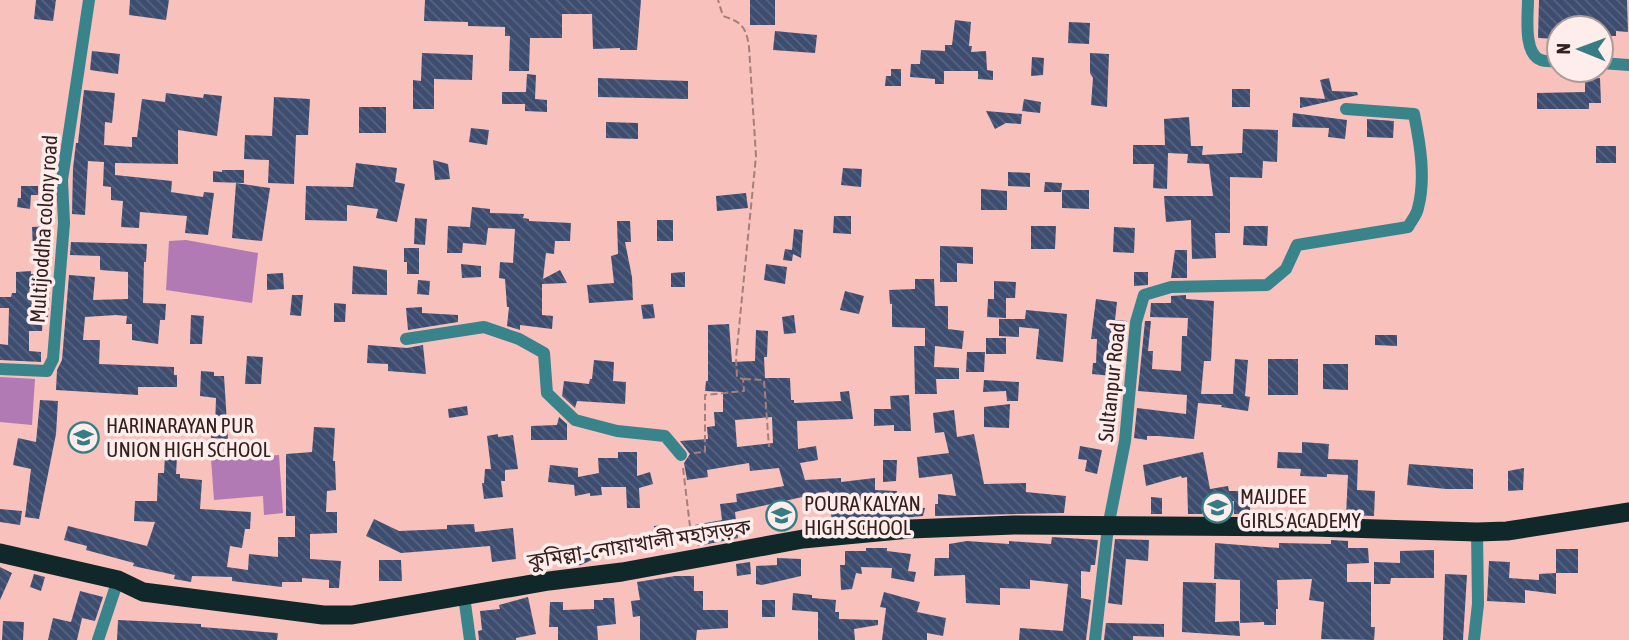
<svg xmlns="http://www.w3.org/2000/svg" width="1629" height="640" font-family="'Asap Condensed','Noto Sans Bengali',sans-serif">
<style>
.water{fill:#b17ab4}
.building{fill:url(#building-back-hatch);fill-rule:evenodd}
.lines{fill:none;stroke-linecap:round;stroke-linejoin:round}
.path{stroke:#a67e7b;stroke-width:2;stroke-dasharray:7 3.5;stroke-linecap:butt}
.minor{stroke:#39838b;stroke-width:12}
.trunk{stroke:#10282a;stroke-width:19}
.labels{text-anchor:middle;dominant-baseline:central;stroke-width:7;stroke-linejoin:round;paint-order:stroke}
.street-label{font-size:21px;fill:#34201f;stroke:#feedeb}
.poi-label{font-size:21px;fill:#34201f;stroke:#feedeb;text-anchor:start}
</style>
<defs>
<pattern id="building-back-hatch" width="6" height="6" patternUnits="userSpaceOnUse" patternTransform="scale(1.75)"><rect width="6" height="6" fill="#3d4d70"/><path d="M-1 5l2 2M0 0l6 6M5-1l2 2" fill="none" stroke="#58637f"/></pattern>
</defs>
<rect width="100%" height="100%" fill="#f8c1bc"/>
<!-- water -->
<path class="water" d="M186,240L258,253L252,303L166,290L169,241Z
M0,377L35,379L32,425L0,422Z
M279,455L283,513L264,515L263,496L214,500L211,459Z"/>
<!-- building -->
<path class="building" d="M36,0H56L53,21L34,19Z
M130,0H169L166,20L129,15Z
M425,0H641L637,50H620V48L593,49L592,14H562V38H530L529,71H509L510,36H505V27L468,26V22L424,21Z
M750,0H775V25H750Z
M1539,0H1627L1628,32L1616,31V36H1605L1606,28H1559V39L1538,38Z
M955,20L971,22L969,46H972L971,52L986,51L987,70L993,71V80L978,79V71H944V84H935V79L910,77L911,64H920L921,50L945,51V45H952Z
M1069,22L1090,23L1089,44L1068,43Z
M775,31L817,35L815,53L773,50Z
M92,51L120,54L118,74L90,70Z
M422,53L473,55L472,80L434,79V109H413V80L421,81Z
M1090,53L1109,54L1107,107L1091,105L1093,78L1090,73Z
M1032,57L1044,58L1043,75L1031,76Z
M891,69H901V86H885L886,76H891Z
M527,74L536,75L535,99L547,100V112L525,111V104H502V92H526Z
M598,78L688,81V99L598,97Z
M1329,78L1332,91L1357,92L1358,95L1300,108V97L1325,99L1320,80Z
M1600,78L1601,103H1589V109H1537V93L1585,92V79Z
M1232,89H1250V107H1232Z
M84,90L115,93L112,123L105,122L104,145L132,147V137H137L142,99L165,102L166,93L203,98L204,94L222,96L217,136L178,130V164L115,163V175L172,181L171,192L203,197L204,192L214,193L208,235L185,233L187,216L140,212L139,228L121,227L123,201L111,200V187L103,186L104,162L88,161L85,215L72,214L73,168L76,143H78Z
M274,97L310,99L308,135H296L294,184L268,183L269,160L244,159L245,135L272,136Z
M1024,99L1041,102L1040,113L1022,111Z
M359,107H386V133H359Z
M986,111L1022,114L1021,124L1006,123L995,129Z
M1293,113L1347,120L1345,139L1328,137L1329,128L1292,127Z
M1189,117L1191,146H1203L1202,155L1242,153L1243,129L1278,130L1277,162L1263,161L1262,178L1230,177V233H1215L1216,258L1192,259L1191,220L1166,222L1164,196H1213L1209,164L1187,163L1188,154L1168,153L1167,189L1153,188L1154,164H1133V145H1165L1164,119Z
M1367,119L1394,121L1393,138L1367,137Z
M606,122L638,123V139L606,138Z
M471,128L489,130L487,145L469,142Z
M1596,146H1616V163H1596Z
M433,160L448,164L450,179L435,180Z
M356,163L397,168L395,182L405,184L397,222L376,218L378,209L347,205V221L305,220L306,186L353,187Z
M843,168L862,169L861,187L841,185Z
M222,170H244V183L213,182V171L222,172Z
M1008,172L1030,173V187L1008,186Z
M1045,182L1062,183L1061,192H1044Z
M236,183L270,188L262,241L232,238Z
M21,186H38V195H31L30,209L17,207L18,198H21Z
M981,189L1007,191V210H981Z
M1062,190H1089V209L1062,208Z
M746,193L748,208L717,211L716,196Z
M472,207L490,209V213L524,214L523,218L529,219V221L571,223L570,241H555L554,254L546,253L543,279L560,270L567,283L542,284V315L553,316L552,329L520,325V330L507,326L509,307H507L505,279L499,278L500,262L513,263L515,229L488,228L486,245L463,243L462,253H447L448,226L470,227Z
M834,216H851V234L833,233Z
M415,218L427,219L425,245L414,244Z
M657,220H673V241H657Z
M617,221H630L631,242H625L632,277L633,300L589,303L587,285L614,283L611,256L618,254Z
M52,226L53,248L33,249L32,227Z
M1031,226H1056L1055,249H1031Z
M1244,226H1268L1267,246L1243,245Z
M1114,227L1135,228L1134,253L1113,252Z
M794,229L803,230L801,258L793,254L792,261L783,260L785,249L792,250Z
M71,242L147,244L146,262H144L143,303L166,304L165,320H160L158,344L132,340V324H126L127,316L116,315L85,317L83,340H100L99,364L174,367V375H177V387H138V395L56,390L57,370L62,360L69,275L95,277L93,300L128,299V272L100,270V256L70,255Z
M940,246L973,247V264L957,263V282H940Z
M404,248H419V274H407V262H404Z
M1175,250H1187V278H1171Z
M461,264L481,266V277L462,278Z
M766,264L787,267L785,284L764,280Z
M353,266L387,270V295L352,294Z
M31,271V274H51L48,317L43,316L42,331H29V351L41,352V362L0,360V344L8,345L9,308H0V297H11L12,293H16V272Z
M685,272V287H671V273Z
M1134,272H1148V285L1134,286Z
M283,273L284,289L267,290V274Z
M915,279H934L935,306H948V329L964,331L962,349L935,346L934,367L959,368V379H936L937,394H915L914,346H925V328L892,327V304H890L889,290L915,289Z
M418,280L430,281L429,295L417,294Z
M994,281L1016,282L1015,298H1006V318L987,317L988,299H994Z
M845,291L864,296L859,314L840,310Z
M292,295H303L301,316L290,315Z
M1186,295V299L1214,301L1211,361H1204L1201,394H1233L1235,359L1248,360L1245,396L1250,397L1248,411L1221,407L1222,405L1198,403L1194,439L1158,436H1147V440L1134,438L1137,408L1186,414L1187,395L1138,391L1145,321H1151L1148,351H1153L1152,369L1181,371L1182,336H1187L1188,318L1150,317L1151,303H1171V296Z
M1096,299L1117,302L1115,320L1127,321L1126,334L1118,333L1117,359H1114L1112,376L1092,374L1093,363H1096L1097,339H1091Z
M334,303L346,304L345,322H334Z
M653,304L655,318L643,319L641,305Z
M422,307V313L458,315V322L408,330L406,308Z
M1026,310L1067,314L1063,362L1036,359L1039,329L1019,327V337L999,336V319H1025Z
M191,315L204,316L202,344H190Z
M794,315L796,333L784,334L782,317Z
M729,324L732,362L755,361L756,330L768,331L767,357H764L765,378H790L791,400H794V403L841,401L840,392L849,391L853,419L797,421L798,449L816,446L818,460L800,463L805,480L841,478V482L875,478V490L897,491V506L925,508L923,516L832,524L829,491L735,512L738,538L698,546L695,525L722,520L720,504L737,502L736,494L784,486L779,468L750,471L749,463L707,470L708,477L687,480L684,463L690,454L680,441L708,439L707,427L715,426L714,412H723V392L705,391L706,381H708V325ZM772,417L773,443L737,447L735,420Z
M1375,335H1397V346L1375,345Z
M986,338H1006V354H986Z
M368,345L407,348L423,345L426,374L388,371V364L367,363Z
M967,352H985L984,372H966Z
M247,356L263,357L261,384H245Z
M1268,359H1298V395H1268Z
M594,360L614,362L613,381L626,382L625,404L577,401L575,408L562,396L564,381L589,384L590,379H592Z
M1323,364H1348V390L1323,389Z
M201,371L214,372V376H224L228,439L211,438L212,427H215L216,398L200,396Z
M984,380L1019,382L1018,401H1007L1006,391L983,392Z
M909,395L911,431H894V425L874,426V409H891L890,396Z
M40,400L58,401L56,434L39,519L25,517L31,469L13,465L18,438L36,442Z
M1010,404L1009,428L984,427V407Z
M467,406L468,415L449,418L448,409Z
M954,410L957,437L974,434L984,484L1026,483V492L1066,496L1064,513L935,516V504H938V494L956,496L952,474L919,478L917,457L949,453L944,432L935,433L933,413Z
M559,417L567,424V440H531V426L557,425Z
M314,427L335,428L333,461H335L336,490L327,491L326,512H337V533L310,534V559L341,561L339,588H329V580L302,578V582H282V587L232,581V577L192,576L191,582L174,579L175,575L133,566L134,563L86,550L87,546L64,540L68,526L147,546L155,522L134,521L135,501H157L158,473H164L165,456L177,457L176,474H180V478L202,480L200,509L251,512L250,529H245L242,548L230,546L227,567L248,570L249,554L278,557V537H295V516H286V454L312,452Z
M498,434V437L513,435L518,469L505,470V481H501L503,497L484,499L482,483H484L485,469H491L487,436Z
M1302,442L1329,444L1328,459L1358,460L1357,490L1375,491L1374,516L1346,515L1348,475L1327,474V477L1300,476L1301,469L1277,468L1278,452L1302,453Z
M1080,446L1102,450L1097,474L1085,471L1087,460L1078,459Z
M618,452H637V476L650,472L653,484L639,488L640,508H627L626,487H601L602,495L590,496V493L575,496L574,485L548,482L550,465L578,468V477L599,473L598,458H618Z
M1203,452L1210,489L1228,486L1229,491H1250V514H1234V501L1202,505V514H1188L1187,477L1182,478L1181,476L1146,486L1143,465Z
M883,460H897L896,481L883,482Z
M1409,464L1473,469V489H1446L1407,485Z
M1524,468L1523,490L1508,491V471Z
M1151,497L1162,498V514H1151Z
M0,509L22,511L20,525L0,522Z
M374,519L399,531L447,529V525L474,524L475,532L513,528L516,559L492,562L490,546L401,553L366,536Z
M663,525L666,547L657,548L654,526Z
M1052,537L1098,540L1095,565H1091L1090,572L1081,571V598L1091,600L1086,640H1019L1020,628L1063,631L1068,584L1030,580V589L1000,588V605L966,603L965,575L934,576L935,558H949V544L967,541L1009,544V541L1051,544Z
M1115,539L1149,540L1148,561L1126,559L1122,605L1108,603Z
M1331,540L1348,541V548H1368L1369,563L1347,564V582H1371V627H1375L1374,640L1321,639L1324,602L1309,600L1312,579L1277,580L1278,609H1276V625H1264V622L1240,623V580L1214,579L1215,543L1279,548V543L1331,544Z
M600,542L604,554L581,565L570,566L567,557L591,549L589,546Z
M866,548H887V551L911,554L908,571L916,572L914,582L891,578L892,568L861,567L862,574L856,573L852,589L841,590L840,565H845V551H866Z
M1556,549H1578V573H1556Z
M1434,550V578H1391L1390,584H1374V562L1400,563V551Z
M777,558L801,559V576L762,585L756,584V566L777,565Z
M379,560H401L402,581H379Z
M1489,561L1510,562L1509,578L1539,580V574L1556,573V594L1525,590V603L1487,601Z
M750,562L751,574L737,576L736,564Z
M0,567L12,573L0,600Z
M34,574L45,577L41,591L30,587Z
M1445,574L1467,575L1463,640H1443Z
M675,576H694V591H703V610H728V628L697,630L696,640H640V616L633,617L631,601L640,600L637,582Z
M1183,582L1216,583L1215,622L1239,621L1240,636L1182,632Z
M80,591L103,597L95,621L82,618L77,640H48L53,618L71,622Z
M884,592L920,602L917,612L946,618L943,636L927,633V640H882L886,608L880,607Z
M793,593L812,595V598L836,600L835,612H839V619L878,620V625L854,629L855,640H818V612L792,610Z
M528,597L536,634L516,638V640H479L478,631L482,630L480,611L500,609L499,605Z
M603,598H614L616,624L597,626L598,640H558V627H549L550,602H563V610L594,609V600H603Z
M762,600H775V617H762Z
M118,620L201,624V627L278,633L277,640H117Z
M3,621L24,622L23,640H2Z
M1106,623L1164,624V637L1133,636V640H1104Z"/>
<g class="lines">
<!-- path -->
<path class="path" d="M744,379L764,380L769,447
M694,453L705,452V395L744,391L743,379L737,377L736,358L756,156L749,47C746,27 742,22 723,16L718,0
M683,468L692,543"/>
<!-- minor -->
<path class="minor" d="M1528,0C1528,15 1523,54 1541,60C1546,62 1554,61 1559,61
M1601,63L1629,65
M406,339L484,327L519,339L544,353L547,393L575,420L617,431L665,436L681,455
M0,369L47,371L53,359L64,223L62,180L89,0
M464,596L470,640
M98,640L118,580
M1095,640L1108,527L1125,441L1136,322L1144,295L1171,287L1267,285L1286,269L1297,245L1408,227C1411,221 1417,215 1418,208C1426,179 1420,143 1414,114L1346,109
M1474,640L1478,604L1477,532"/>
<!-- trunk -->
<path class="trunk" d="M0,553L118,580L143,592L323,615H352L549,581L622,572L803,539L910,529L1014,525L1313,527L1477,532L1507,531L1629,512"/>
</g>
<!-- icons -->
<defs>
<symbol id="school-ring" viewBox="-11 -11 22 22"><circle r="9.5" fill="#feedeb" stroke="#357d85" stroke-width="1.5"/><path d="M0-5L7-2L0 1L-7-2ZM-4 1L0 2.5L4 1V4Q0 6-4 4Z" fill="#357d85"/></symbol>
</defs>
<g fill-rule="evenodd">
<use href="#school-ring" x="66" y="420" width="35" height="35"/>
<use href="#school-ring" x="1200" y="490" width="35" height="35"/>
<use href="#school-ring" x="764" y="498" width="35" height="35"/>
</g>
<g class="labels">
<!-- street labels -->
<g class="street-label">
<text transform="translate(43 229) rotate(-86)">Multijoddha colony road</text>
<text transform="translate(1111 382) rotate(-84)">Sultanpur Road</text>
<text transform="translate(639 543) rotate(-9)">কুমিল্লা–নোয়াখালী মহাসড়ক</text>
</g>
<!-- poi labels -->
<g class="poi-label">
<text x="106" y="425">HARINARAYAN PUR<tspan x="106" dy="24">UNION HIGH SCHOOL</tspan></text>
<text x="1240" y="496">MAIJDEE<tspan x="1240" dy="24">GIRLS ACADEMY</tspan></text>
<text x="804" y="503">POURA KALYAN<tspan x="804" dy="24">HIGH SCHOOL</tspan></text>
</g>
</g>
<!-- north arrow -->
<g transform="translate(1580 49) rotate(271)"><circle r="33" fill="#feedeb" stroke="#ad9b99" stroke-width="2"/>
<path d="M0-5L12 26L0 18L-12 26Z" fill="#357d85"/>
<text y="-10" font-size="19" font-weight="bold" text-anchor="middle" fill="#34201f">N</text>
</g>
</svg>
